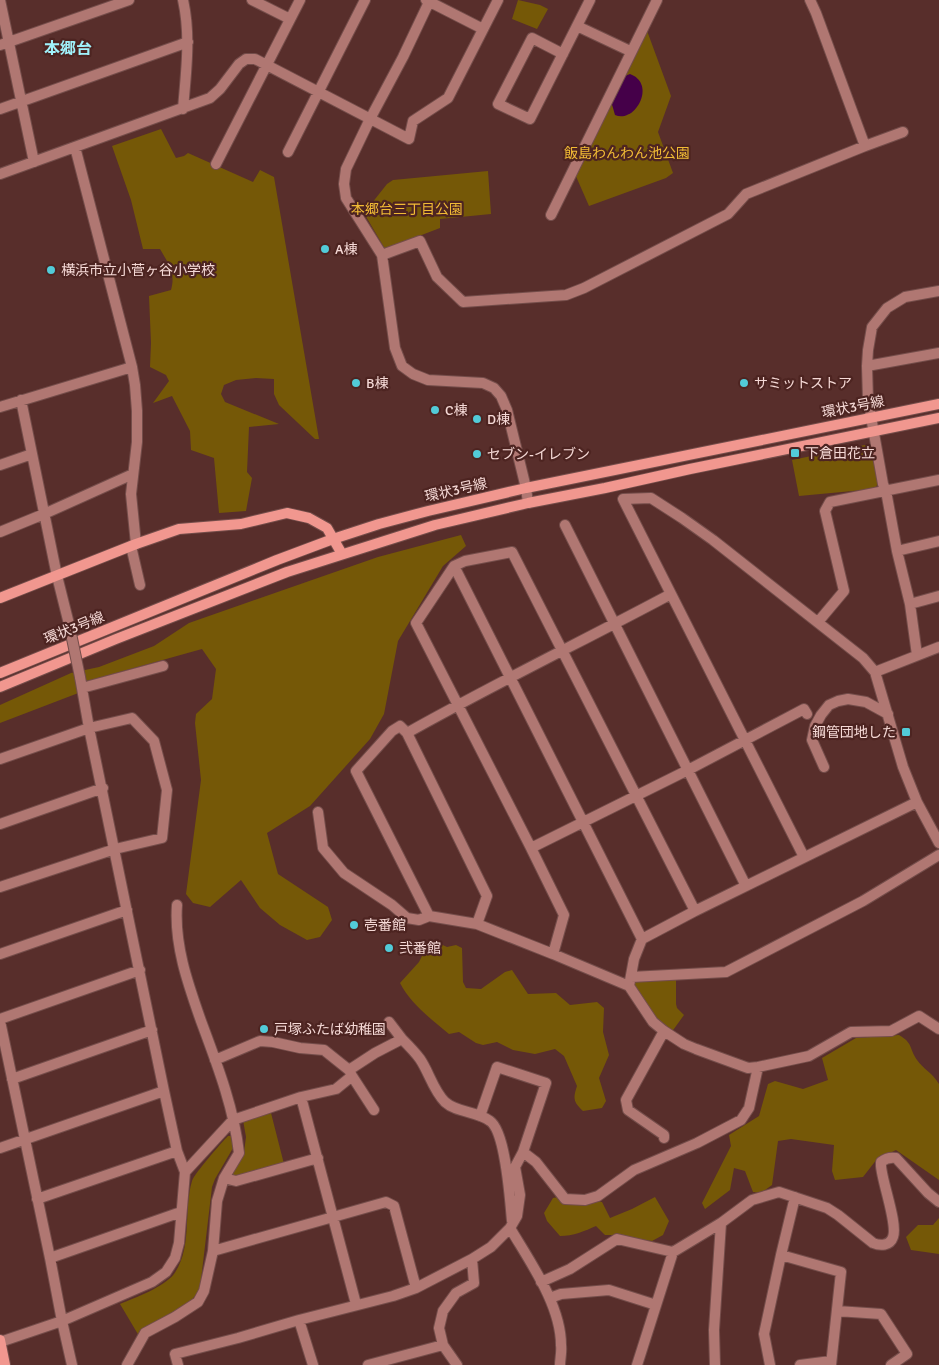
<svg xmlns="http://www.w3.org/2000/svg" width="939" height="1365" font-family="Signika,'Noto Sans JP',sans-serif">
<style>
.green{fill:#755807}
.water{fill:#450049}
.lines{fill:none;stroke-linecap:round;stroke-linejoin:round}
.street-casing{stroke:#744d4a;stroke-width:12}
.secondary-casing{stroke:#744d4a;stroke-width:12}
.street{stroke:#b07772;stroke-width:10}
.secondary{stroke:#f1978f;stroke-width:10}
.street-bridge-casing{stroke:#744d4a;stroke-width:12;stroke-linecap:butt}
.street-bridge{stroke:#b07772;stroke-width:10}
.poi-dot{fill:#52cbd8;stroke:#4d2421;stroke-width:2}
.labels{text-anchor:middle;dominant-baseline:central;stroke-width:4.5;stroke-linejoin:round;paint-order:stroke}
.park-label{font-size:14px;fill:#f1bb35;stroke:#4d2421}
.poi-label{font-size:14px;fill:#f5d9d6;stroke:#4d2421;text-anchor:start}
.street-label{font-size:14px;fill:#f5d9d6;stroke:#4d2421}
.quarter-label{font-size:16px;font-weight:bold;fill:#a0f2fb;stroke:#4d2421}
</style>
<rect width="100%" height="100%" fill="#582e2b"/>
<!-- green -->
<path class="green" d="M518,0L540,5L548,9L537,29L512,19Z
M646,28L671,96L658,132L673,173L666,178L589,206L575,174Z
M161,129L176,158L184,156L188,153L253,182L260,170L274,177L319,439H315L279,405L274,394V379L256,378L236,380L224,385L221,394L225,402L279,424L249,427L247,472L252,478L246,511L219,513L214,458L191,450L190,431L172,396L153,403L169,381L166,375L150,367L151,343L149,296L171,290C176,273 168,263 160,249H143L131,200L112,146Z
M488,171L491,214L440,219V228L385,249L364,213L387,184L393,180Z
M865,445L872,448L878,484L874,489L799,496L792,460Z
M461,535L466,546L443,566L398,641L384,714L370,739L310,806L267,833L278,874L328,907L332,920L320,937L307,940L280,925L260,908L241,880L210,907L193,903L186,894L201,780L195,723L196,714L212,699L216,669L202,649L80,683L81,692L0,723V705L71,673L99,667L154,646L189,623L378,557Z
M434,941L447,947L456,945L462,948L463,982L466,988L481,989L505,972L512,970L528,994L556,993L570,1005L597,1002L604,1008L603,1032L609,1055L599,1078L606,1101L602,1108L583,1111C573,1102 573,1098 577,1086L564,1056L555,1049L535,1054L513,1050L497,1042L483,1045L476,1043L459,1032L449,1034C432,1020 410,1003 400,983L419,962L429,942Z
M676,977V1004L677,1008L684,1015L671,1033L659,1024L635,990V980Z
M899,1035C913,1043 909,1048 917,1060C923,1069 932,1072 939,1084V1180L896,1150L877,1159L863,1177L835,1180L832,1171L834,1145L791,1139L778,1141L772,1185L761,1193L753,1192L745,1171L734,1168L730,1190L705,1209L702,1203L731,1146L729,1135L759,1116L768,1084L775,1081L803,1089L828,1080L822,1058L856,1038Z
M271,1113L284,1164L236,1177L230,1176L244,1152L246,1137L243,1120Z
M228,1136H231L233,1148L215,1179L212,1187L200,1288C187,1312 161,1323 139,1336L120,1304C135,1298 164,1287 174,1274C193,1247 183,1211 192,1181C194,1174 222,1142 228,1136Z
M564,1196L602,1202L610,1218L632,1209L655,1197L669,1221L663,1235L652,1241L615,1235H605L596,1226C585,1231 573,1236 560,1236L547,1221L544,1213L553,1198Z
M939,1218V1254L911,1250L906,1237L918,1225H933Z"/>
<!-- water -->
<path class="water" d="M630,74C657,84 635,124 615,115L611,101L625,76Z"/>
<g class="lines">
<defs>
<path id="street" d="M0,0L34,162
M183,0C191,36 186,72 183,109
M252,0L290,19
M426,0L483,29
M430,0L403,57L370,119L346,169L344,184L346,198L382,255L395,348L402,366L413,374L428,380L483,383L494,388L501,396L507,410L526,488L528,503
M577,26L630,51
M0,45L129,0
M563,54L532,38L498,104L530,119L590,0
M0,109L188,42
M865,146L903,132
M75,147L132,367L135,385L137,411V442L131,494L136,544
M288,152L365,0
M216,164L300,0
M0,174L210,98L220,89L239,64L246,59H255L409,139L413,121L448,98L498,0
M551,215L657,0
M382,255L420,241L437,277L463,302L566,295L584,288L728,214L746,194L865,146L816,13L810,0
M867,366L939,353
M21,400L57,576L69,624
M0,407L132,367
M0,465L32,454
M565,525L746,886
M0,532L44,514L133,474
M131,546L140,585
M897,551L939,541
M454,566L642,939
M671,594C583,641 494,684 407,733L487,896L477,924L553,954L629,986L653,1022L664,1031L684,1044L696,1049L748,1068L758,1067L809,1056L851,1032L891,1031L919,1016L939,1029
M910,604L939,596
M818,622L844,591L825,511L830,502L939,480
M917,655L910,604L897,551L886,491L883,484L868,400L867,366L868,350L872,327L887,308L905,297L939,291
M875,672L939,647
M82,688L163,666
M407,733L400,726L392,731L356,771L429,916L477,924
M0,759L89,728L132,718L154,741L167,790L162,838L115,849L0,887
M824,767L812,740L815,726L821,715L829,705L838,701L848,699L866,702L888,714
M318,812L323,848L344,873L392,905L407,918L419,920L429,916
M0,824L103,788
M531,848L416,623L454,566L465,561L512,552L695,911
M804,857L623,499L651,498L682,518L713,540L863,658L875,672L903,767L917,802L939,843
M0,954L127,910
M553,954L564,915L531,848L688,770L804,709L807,714
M631,977L726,972L863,901L939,855
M629,986L634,959L642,939L695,911L917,802
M0,1019L140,970
M0,1021L50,1258L62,1321L72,1365
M389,1022L402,1039
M215,1060L260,1041L273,1042L300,1048L324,1050L349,1070L352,1076L336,1089L301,1097
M349,1070L375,1053L402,1039C408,1045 415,1052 420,1059C429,1072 433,1090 445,1102C457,1113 477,1111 490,1121C506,1132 510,1201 512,1221
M352,1076L374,1110
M12,1079L152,1030
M480,1116L497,1067L546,1083L523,1152
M664,1138V1135L628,1110L626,1100L664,1031
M0,1148L164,1091
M185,1172L233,1120L301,1097L356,1304
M224,1178L236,1181L318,1158
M37,1199L177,1151
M510,1228C530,1262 561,1305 561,1345C562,1352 560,1359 560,1365
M213,1251L386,1202L394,1206L416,1288
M781,1255L841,1272L831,1365
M50,1258L181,1212
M541,1282L570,1269L617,1239L673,1252L721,1223L752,1200L779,1192L827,1208L838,1215L873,1243C880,1246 890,1246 893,1237C898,1224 882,1182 881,1166V1162C886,1158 890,1157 896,1158L928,1193L939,1202
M550,1298L561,1294L609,1290L656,1305
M837,1311L881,1314L907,1354L891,1365
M299,1320L313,1365
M0,1342L62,1321L152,1282L166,1272L175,1258L179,1243L185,1172L177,1151L164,1091L89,728L80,677
M127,1365L145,1333L175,1317L198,1302L204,1291L213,1251L217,1201L224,1178L239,1153C234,1108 217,1064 201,1021C188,984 174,945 177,905
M178,1365L175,1354L238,1338L299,1320L393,1296L416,1288L472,1259L491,1247L510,1228L517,1216L520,1195L515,1167L523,1152L536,1162L565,1199L585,1200L598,1196L634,1170L697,1143L741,1120L749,1108L758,1067
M368,1365L443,1345
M457,1365L443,1345L439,1328L443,1311L456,1293L474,1283L472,1259
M637,1365L673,1252
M715,1365L714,1330L721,1223
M770,1365L764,1334L781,1255L795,1197
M800,1365L831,1361"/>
<path id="secondary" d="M0,598L136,544L179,529L241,524L287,513L309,518L327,528L342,554
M0,673L277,560L333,539L379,524L428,511L526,488L939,404
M0,687L116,639L287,572L435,525L528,503L605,488L690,469L939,418
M0,1340L5,1365"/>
</defs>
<!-- street casing -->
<use href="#street" class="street-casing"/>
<!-- secondary casing -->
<use href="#secondary" class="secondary-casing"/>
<!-- street -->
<use href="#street" class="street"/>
<!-- secondary -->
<use href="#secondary" class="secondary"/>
<defs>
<path id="street-bridge" d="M69,624L80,677"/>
</defs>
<!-- street-bridge casing -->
<use href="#street-bridge" class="street-bridge-casing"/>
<!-- street-bridge -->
<use href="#street-bridge" class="street-bridge"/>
</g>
<!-- markers -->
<g class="poi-dot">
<circle cx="325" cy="249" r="5"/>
<circle cx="51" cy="270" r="5"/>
<circle cx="356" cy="383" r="5"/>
<circle cx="744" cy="383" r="5"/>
<circle cx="435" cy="410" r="5"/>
<circle cx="477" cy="419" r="5"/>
<rect x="790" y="448" width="10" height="10" rx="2.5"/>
<circle cx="477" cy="454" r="5"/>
<rect x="901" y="727" width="10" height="10" rx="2.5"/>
<circle cx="354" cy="925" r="5"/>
<circle cx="389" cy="948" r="5"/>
<circle cx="264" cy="1029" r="5"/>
</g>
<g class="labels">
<!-- park labels -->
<g class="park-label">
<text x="627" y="153">飯島わんわん池公園</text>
<text x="407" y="209">本郷台三丁目公園</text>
</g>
<!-- poi labels -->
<g class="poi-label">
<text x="335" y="249">A棟</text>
<text x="61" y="270">横浜市立小菅ヶ谷小学校</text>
<text x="366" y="383">B棟</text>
<text x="754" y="383">サミットストア</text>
<text x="445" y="410">C棟</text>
<text x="487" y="419">D棟</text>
<text x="805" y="453">下倉田花立</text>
<text x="487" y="454">セブン-イレブン</text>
<text x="896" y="732" text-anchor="end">鋼管団地した</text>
<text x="364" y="925">壱番館</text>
<text x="399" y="948">弐番館</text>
<text x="274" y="1029">戸塚ふたば幼稚園</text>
</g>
<!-- street labels -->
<g class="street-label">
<text transform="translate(853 407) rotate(-11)">環状3号線</text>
<text transform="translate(456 490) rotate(-13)">環状3号線</text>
<text transform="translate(74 628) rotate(-22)">環状3号線</text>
</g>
<!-- quarter labels -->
<g class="quarter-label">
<text x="68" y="49">本郷台</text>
</g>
</g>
</svg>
